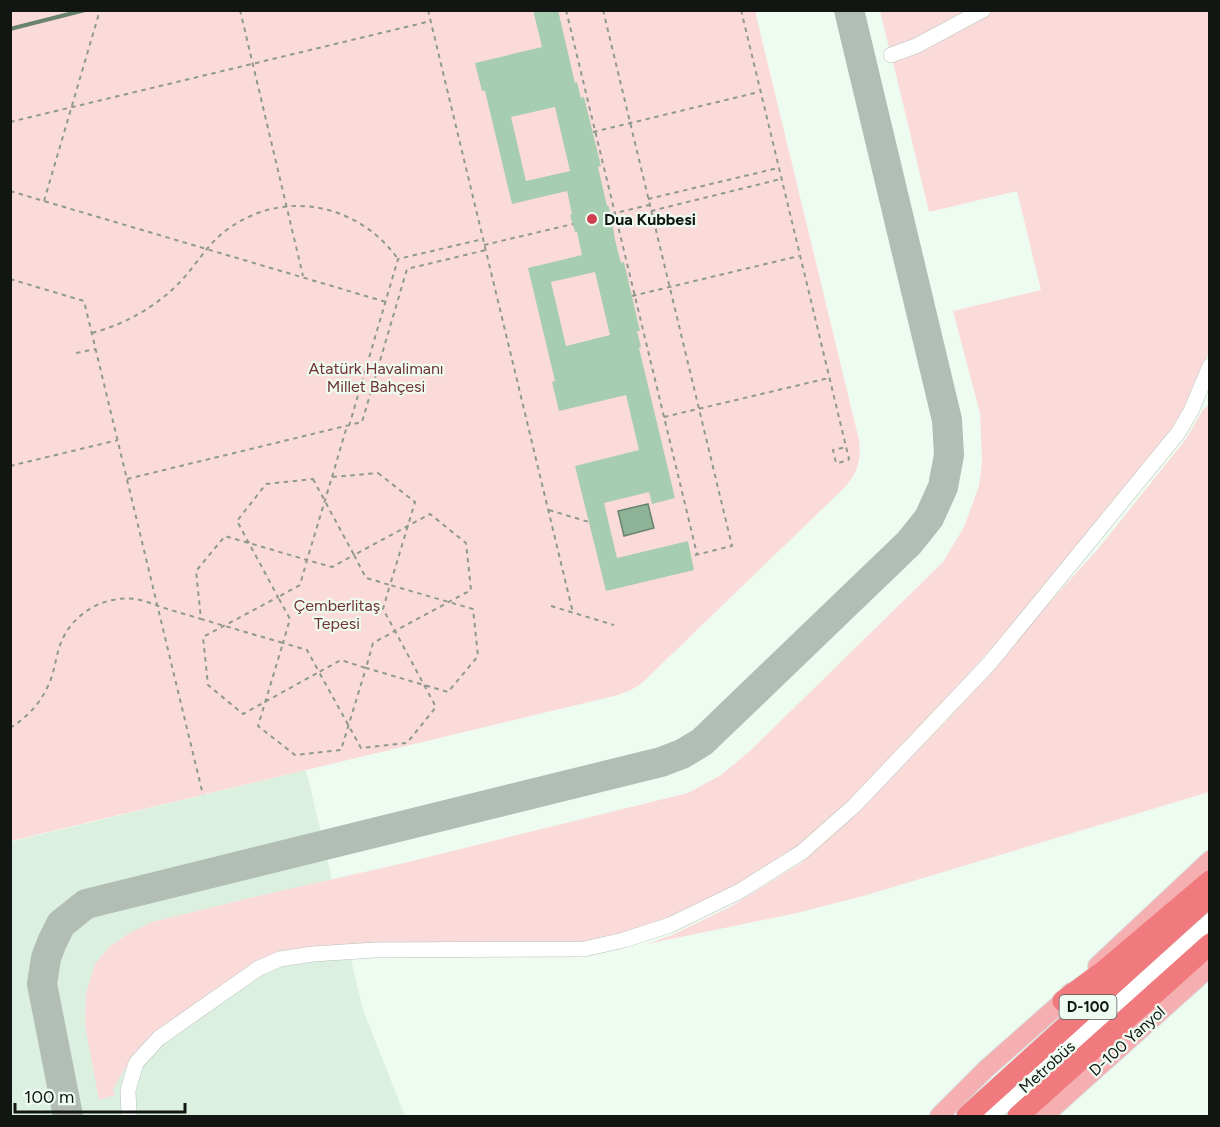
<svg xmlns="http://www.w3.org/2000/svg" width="1220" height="1127" font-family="Figtree,sans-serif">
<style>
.built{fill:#dcf0e1}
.green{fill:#fbdbda}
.water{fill:#8db296;stroke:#68836f;stroke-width:1.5}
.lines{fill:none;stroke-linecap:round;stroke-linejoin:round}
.stream{stroke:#68836f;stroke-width:4}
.taxiway{stroke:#b2bdb5;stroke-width:30}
.building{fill:#a7cdb0;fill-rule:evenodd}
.minor-casing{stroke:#b7c3b9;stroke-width:16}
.major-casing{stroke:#d9dad9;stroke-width:20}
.highway-casing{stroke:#d9dad9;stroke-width:22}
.path{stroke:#8f9891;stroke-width:2;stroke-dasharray:4.5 4.5;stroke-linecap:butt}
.minor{stroke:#fff;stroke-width:15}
.major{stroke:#f6afb1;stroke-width:18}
.highway{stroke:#f07a7d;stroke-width:21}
.poi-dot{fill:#cf3f4d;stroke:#eefbf1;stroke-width:2}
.labels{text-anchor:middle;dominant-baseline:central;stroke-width:4.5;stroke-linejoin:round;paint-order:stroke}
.shield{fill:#eefbf1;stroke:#545b56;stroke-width:1.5}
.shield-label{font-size:15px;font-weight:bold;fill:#121613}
.poi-label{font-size:16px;font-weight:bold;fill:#121613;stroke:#eefbf1;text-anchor:start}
.park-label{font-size:16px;fill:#703335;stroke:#eefbf1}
.street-label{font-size:16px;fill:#121613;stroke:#eefbf1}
</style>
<rect width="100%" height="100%" fill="#eefbf1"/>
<!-- built -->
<path class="built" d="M306,770L363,1010L405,1116H11L10,842Z"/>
<!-- green -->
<path class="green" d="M10,11H755L859,440C862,459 857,474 844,488L642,683L631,690L618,695L11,841Z
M880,11H977L890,52Z
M991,11H1209V352L1181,415L1168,438L1025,610L971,671L850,802L799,846L752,876L693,907L649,927L609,939L567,943L294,951L154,1035L133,1055L113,1089L115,1095L99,1100L85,1025L86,993L95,964L110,946L130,933L152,922L254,897L404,863L688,793L721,775L750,751L943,562L964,527L979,486L982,461L980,413L953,311L1041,290L1017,191L929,212L892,58L954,31Z
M1209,405V792L863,896L797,913L647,944L672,935L732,906L801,863L878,792L953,714L1030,624L1098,549L1186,439L1203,410Z"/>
<!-- water -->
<path class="water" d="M648,504L654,528L624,536L618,511Z"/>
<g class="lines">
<!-- stream -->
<path class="stream" d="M10,29L85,10"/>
<!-- taxiway -->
<path class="taxiway" d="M68,1116L42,984L46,958L52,942L61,924L86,904L661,762L682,754L702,742L909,543L929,518L943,487L949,455L947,420L849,10"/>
</g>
<!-- building -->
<path class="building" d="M533,10H558L575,83L577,82L581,98L584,97L601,166L598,167L607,206L608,205L611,214L615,240L621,263L624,262L640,331H637L641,347L639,348L675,498L652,504L649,492L604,503L617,558L688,541L694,570L606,591L575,466L639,450L626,395L559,411L552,382L555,381L528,268L582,255L577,232H575L570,215L572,214L567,191L512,204L485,91H482L475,63L542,47ZM555,107L570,171L526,181L511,117ZM595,272L610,335L566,346L551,282Z"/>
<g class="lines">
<defs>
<path id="minor" d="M891,55L916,46L983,10
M129,1116L128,1090L136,1063L159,1038L259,968L280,959L313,954L375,950L584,949L624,940L670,925L740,891L802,852L854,806L989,664L1178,433L1191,411L1210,366
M992,1116L1210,921"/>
<path id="major" d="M1097,966L1210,860
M939,1116L986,1069L1063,1001L1071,992
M1044,1116L1210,967"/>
<path id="highway" d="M1063,1001L1105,970L1210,881
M967,1116L1210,896
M1018,1116L1210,944"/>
</defs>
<!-- minor casing -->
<use href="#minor" class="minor-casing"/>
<!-- major casing -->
<use href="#major" class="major-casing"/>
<!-- highway casing -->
<use href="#highway" class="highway-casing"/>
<!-- path -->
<path class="path" d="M240,10L303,276
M428,10L573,613
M566,10L697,554
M603,10L732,546L691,556
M741,10L849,459L847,461L836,463L833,450L846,447
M10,122L431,21
M593,132L759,92
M10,191L386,302
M648,199L778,168
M44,201L100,10
M651,211L781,179
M611,214L649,205
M484,245L573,224
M10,279L84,301L203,795
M632,296L799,256
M92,333C129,323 163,303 188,273C201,257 211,241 228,229C284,188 359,204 398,259
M76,353L96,349
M664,417L829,378
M349,426L398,259L483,239
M10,466L118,440
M378,473L415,502L390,585L473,609L478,656L448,692L366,668L341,750L295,755L258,726L283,643L201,619L196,571L225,536L307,560L332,477Z
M332,477L347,426
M127,479L362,422L407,269L486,250
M313,479L354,555L430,514L466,543L471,590L395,631L436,707L407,743L361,748L319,672L243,714L208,685L203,637L278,597L237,521L266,484Z
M549,510L589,522
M354,555L366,578L390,585L383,609L395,631L373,643L366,668L341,660L319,672L307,650L283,643L290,619L278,597L300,585L307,560L332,567Z
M551,606L614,625
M10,728C26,718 39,705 47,688C54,675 55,661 59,648C69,616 101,595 135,599C144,600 152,604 161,607C174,611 188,615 201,619"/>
<!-- minor -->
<use href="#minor" class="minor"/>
<!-- major -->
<use href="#major" class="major"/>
<!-- highway -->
<use href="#highway" class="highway"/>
</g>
<!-- markers -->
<circle class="poi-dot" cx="592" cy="219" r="6"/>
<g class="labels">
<!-- shield labels -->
<rect class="shield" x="1059.5" y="995" width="57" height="24" rx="4.5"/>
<g class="shield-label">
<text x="1088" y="1007">D-100</text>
</g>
<!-- poi labels -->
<g class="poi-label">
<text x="604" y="219">Dua Kubbesi</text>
</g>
<!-- park labels -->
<g class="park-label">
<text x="376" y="368">Atatürk Havalimanı<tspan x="376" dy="18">Millet Bahçesi</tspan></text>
<text x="337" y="605">Çemberlitaş<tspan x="337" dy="18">Tepesi</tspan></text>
</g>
<!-- street labels -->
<g class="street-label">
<text transform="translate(1127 1041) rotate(-42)">D-100 Yanyol</text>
<text transform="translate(1047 1067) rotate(-42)">Metrobüs</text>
</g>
</g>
<!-- border -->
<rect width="1220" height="1127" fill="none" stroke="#121613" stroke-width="24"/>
<!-- scale -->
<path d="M15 1103v9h170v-9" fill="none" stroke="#121613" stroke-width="3"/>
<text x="24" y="1103" font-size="18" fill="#121613" stroke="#eefbf1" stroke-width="4.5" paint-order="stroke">100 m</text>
</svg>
